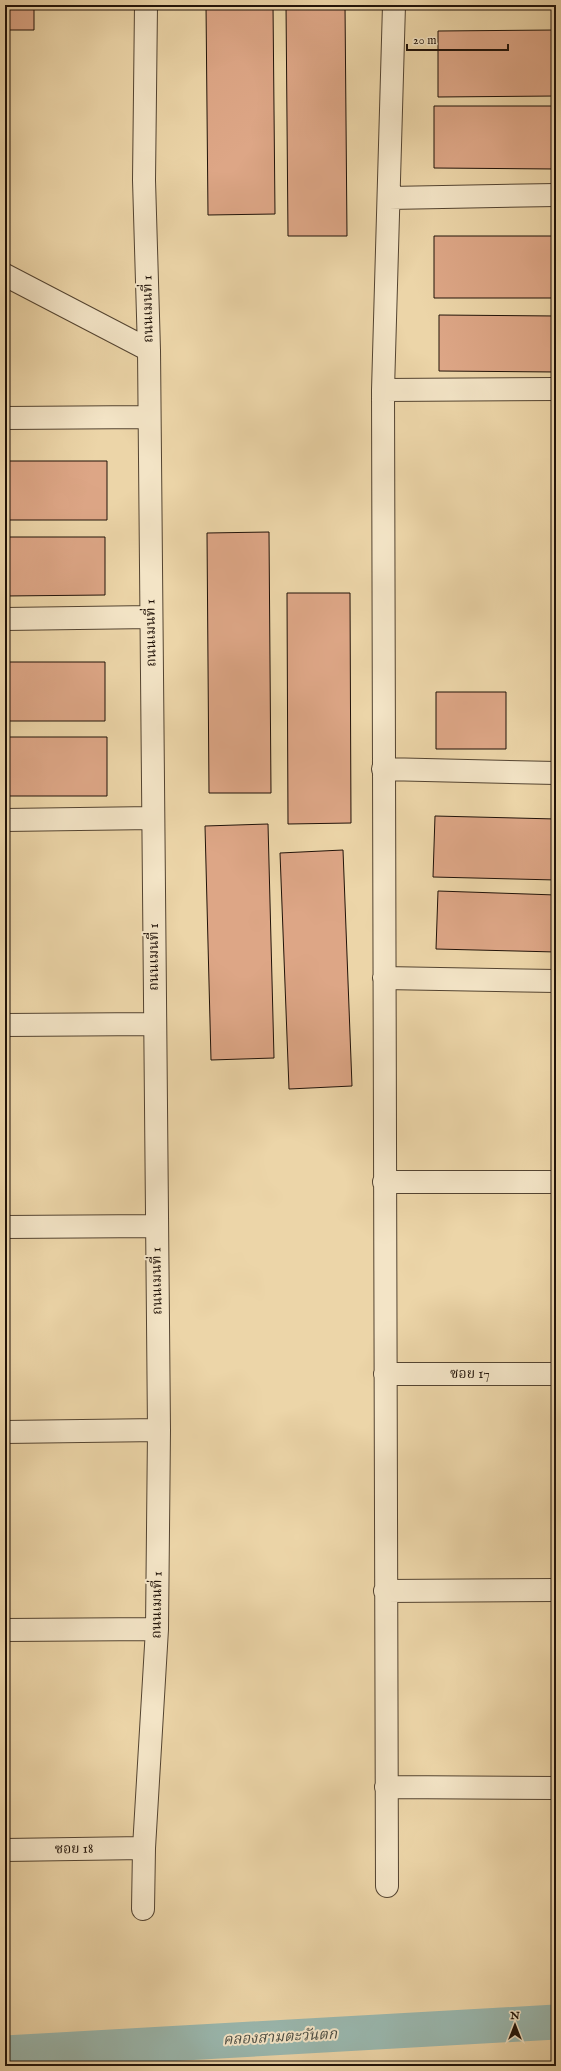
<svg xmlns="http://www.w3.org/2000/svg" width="561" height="2071" font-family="'IM FELL English','Noto Serif Thai',serif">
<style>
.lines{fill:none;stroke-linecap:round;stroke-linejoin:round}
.canal{stroke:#9ab8af;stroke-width:35}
.building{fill:#dda686;stroke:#211309}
.minor-casing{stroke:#544431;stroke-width:24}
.minor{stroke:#f3e4c6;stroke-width:22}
.labels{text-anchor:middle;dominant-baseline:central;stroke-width:4;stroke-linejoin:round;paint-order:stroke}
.street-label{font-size:14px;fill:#211309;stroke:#f3e4c6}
.water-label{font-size:15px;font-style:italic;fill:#4b4d43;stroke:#f3e4c6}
</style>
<rect width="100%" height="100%" fill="#ecd5a8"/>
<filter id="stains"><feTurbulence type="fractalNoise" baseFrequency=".005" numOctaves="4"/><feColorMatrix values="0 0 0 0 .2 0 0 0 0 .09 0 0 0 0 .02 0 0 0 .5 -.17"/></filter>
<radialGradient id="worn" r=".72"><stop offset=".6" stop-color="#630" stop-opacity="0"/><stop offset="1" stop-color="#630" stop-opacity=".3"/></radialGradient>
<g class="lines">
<!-- canal -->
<path class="canal" d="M5,2053L556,2022"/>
</g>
<!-- building -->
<path class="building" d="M5,5H34V30H5Z
M206,5H273L275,214L208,215Z
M286,5H345L347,236H288Z
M556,30V96L438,97V31Z
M434,106H556V169L434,168Z
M434,236H556V298H434Z
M439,315L556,316V372L439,371Z
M5,461H107V520H5Z
M269,532L271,793H209L207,533Z
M5,537H105V595L5,596Z
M287,593H350L351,823L288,824Z
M5,662H105V721H5Z
M436,692H506V749H436Z
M5,737H107V796H5Z
M435,816L556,819V880L433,877Z
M268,824L274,1058L211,1060L205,826Z
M343,850L352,1086L289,1089L280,853Z
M438,891L556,895V952L436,949Z"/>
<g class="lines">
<defs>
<path id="minor" d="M389,198L556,195
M5,275L149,350
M383,390L556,389
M5,418L149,417
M5,619L151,617
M383,769L556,773
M5,820L153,818
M384,978L556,981
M5,1025L155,1024
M384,1182H556
M5,1227L157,1226
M385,1374H556
M5,1432L159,1430
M385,1591L556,1590
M5,1630L157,1629
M386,1787L556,1788
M5,1850L144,1848
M387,1886L383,390L394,5
M143,1909L144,1848L157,1629L159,1430L149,350L144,180L146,5"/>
</defs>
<!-- minor casing -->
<use href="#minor" class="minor-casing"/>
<!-- minor -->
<use href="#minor" class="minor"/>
</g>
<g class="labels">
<!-- street labels -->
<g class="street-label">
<text transform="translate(148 309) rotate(-91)">ถนนเมนที่ 1</text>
<text transform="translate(151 633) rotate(-91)">ถนนเมนที่ 1</text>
<text transform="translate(154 957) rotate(-90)">ถนนเมนที่ 1</text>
<text transform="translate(157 1281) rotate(-91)">ถนนเมนที่ 1</text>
<text x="470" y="1374">ซอย 17</text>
<text transform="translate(157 1605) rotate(-89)">ถนนเมนที่ 1</text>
<text transform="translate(74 1849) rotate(-1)">ซอย 18</text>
</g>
<!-- water labels -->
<g class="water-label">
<text transform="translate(280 2037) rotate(-3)">คลองสามตะวันตก</text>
</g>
</g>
<!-- margin -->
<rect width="561" height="2071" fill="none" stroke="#ecd5a8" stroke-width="20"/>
<rect x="6" y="6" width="549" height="2059" fill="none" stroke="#211309" stroke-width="2"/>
<rect x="10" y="10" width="541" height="2051" fill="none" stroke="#211309"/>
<!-- north arrow -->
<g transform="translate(515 2025)" stroke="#f3e4c6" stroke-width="3" paint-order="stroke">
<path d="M0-3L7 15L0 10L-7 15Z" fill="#211309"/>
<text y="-6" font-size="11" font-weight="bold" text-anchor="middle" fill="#211309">N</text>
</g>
<!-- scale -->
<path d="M407 44v6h101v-6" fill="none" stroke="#211309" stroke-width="2"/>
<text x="413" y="44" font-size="12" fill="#211309" stroke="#f3e4c6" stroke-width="3" paint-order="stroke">20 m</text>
<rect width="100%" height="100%" filter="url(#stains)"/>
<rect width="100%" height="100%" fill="url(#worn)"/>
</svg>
